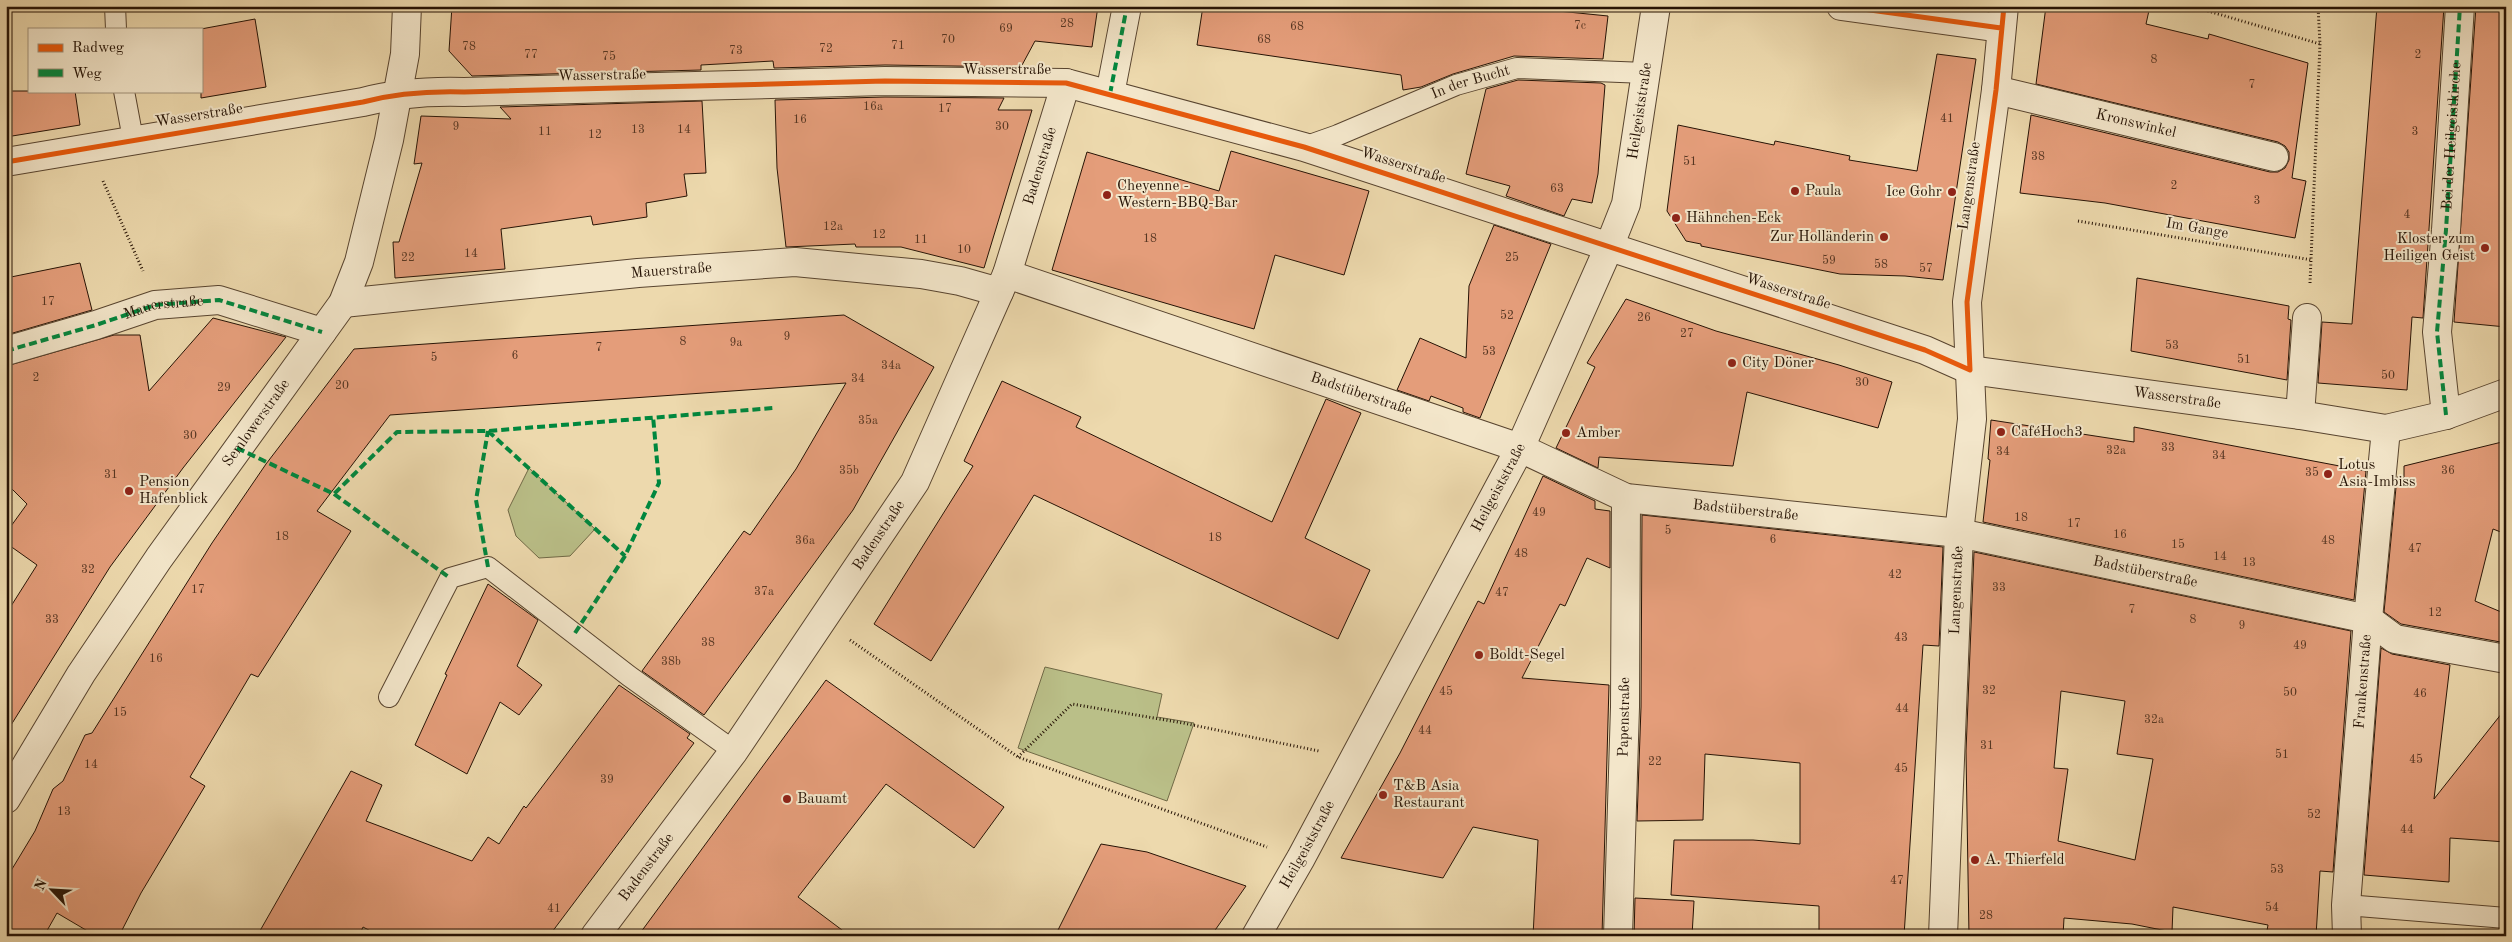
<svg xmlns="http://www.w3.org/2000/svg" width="2512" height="942" font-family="'Old Standard TT',serif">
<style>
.park{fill:#babf88;stroke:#706946}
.building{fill:#e49d7a;stroke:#261305;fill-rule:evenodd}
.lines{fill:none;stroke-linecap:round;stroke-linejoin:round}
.lane-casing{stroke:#58442f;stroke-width:22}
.street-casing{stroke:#58442f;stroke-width:30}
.path{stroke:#261305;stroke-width:3;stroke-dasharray:1 2.5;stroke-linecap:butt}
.lane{stroke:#f3e6ca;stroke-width:20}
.street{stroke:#f3e6ca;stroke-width:28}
.quiet{stroke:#00873e;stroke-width:4;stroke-dasharray:8 4;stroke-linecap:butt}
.cycleway-casing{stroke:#f3e6ca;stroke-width:8}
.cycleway{stroke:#e8590c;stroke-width:5}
.poi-dot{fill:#8f2418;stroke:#f3e6ca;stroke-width:2}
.labels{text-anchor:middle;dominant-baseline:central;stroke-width:4;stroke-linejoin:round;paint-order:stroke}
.number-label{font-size:12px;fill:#563622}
.street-label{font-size:15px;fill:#261305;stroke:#f3e6ca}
.poi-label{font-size:15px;fill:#261305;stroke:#f3e6ca;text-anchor:start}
</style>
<rect width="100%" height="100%" fill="#edd9ad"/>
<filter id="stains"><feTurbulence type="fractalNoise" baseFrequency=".004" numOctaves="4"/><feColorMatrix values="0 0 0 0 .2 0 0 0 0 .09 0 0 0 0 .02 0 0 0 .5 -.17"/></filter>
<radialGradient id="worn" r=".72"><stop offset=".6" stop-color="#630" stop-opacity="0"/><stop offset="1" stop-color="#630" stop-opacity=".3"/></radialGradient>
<!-- park -->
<path class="park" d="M529,468L595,529L570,556L539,558L516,536L508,510Z
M1045,667L1162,694L1157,717L1194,723L1167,801L1018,748Z"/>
<!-- building -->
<path class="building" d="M452,6H1098L1092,47L1035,41L1021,67L885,65L774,68L773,61L701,65V70L472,76L449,51Z
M1203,6H1508L1608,16L1603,59L1514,56L1453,74L1421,87L1403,90L1401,75L1197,45Z
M2046,6H2150L2146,24L2208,39L2209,34L2308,63L2292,178L2306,181L2295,238L2105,203L2020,193L2031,115L2270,172H2278L2285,168L2289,160V152L2285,146L2278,142L2036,84Z
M2377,6H2444L2423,318L2412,317L2407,390L2318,383L2322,322L2352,324Z
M2476,6H2506V327L2454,322Z
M255,19L266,87L201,98V29Z
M1937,54L1976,59L1943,280L1905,276L1840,274L1701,246V244L1686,241L1667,211L1678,125L1774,145L1775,141L1850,156L1849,160L1917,171Z
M1518,80L1601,83L1605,85L1598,174L1592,203L1572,199L1564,216L1506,196L1510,186L1466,174L1486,89Z
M6,91H75L80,125L6,137Z
M885,97L1004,98L998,110H1032L984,268L901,247H856L855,244L786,247L777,168L775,100Z
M702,101L706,173L684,174L687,196L646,203L647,217L593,225L591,216L501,229L505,269L395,278L393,242H399L422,163L414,164L421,116L511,119L500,107Z
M1231,151L1369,191L1344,275L1275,255L1254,329L1052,270L1087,152L1219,191Z
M1494,225L1551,244L1480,418L1463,412V408L1431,396L1429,401L1397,390L1420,338L1466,358L1469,286Z
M80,263L92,310L6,335V278Z
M2137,278L2289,306L2288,319L2291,320L2287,380L2131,351Z
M1626,299L1716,331L1839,365L1892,382L1878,428L1747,392L1733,466L1599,457L1598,468L1556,448L1595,367L1587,363Z
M844,315L934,367L853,510L704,715L642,671L744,531L750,535L796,469L846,383L390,415L317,511L351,531L258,677L251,674L190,777L205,786L141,893L119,936H96L57,913L44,936H6V879L35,831L53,789L63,781L85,735L92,733L212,543L266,464L354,349Z
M213,318L286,337L183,468L110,567L6,733V614L37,565L6,543V533L27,504L6,483V366L114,335H140L149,391Z
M1002,381L1081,417L1076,427L1272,522L1326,399L1361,413L1305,538L1370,570L1338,639L1034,495L931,661L874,624L973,466L964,461Z
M1991,420L2134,442V427L2366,471L2354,600L1983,522L1990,460L1988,459Z
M2506,441V534L2493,529L2475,601L2506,614V643L2401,624L2384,612L2397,477L2404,478V466Z
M1543,476L1595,501V509L1610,511V568L1587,558L1565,606L1560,604L1522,678L1609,685L1602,936H1533L1538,840L1473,827L1443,878L1341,858L1400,753L1478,601L1484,604Z
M1642,515L1943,547L1939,646L1923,645L1904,936H1819V906L1671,895L1674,840H1753L1800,844V763L1705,754L1703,820L1637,821L1641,707Z
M1974,552L2351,631L2333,872L2320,871L2316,936H2266L2268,925L2173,907L2172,932L2132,924L2064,918L2063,936H1969L1966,751ZM2061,691L2125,701L2117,754L2153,759L2135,860L2058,841L2068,769L2054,768Z
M488,584L538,620L517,666L542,685L519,715L500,702L467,774L415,745L447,675L445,674Z
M2381,648L2392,654L2450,665L2434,799L2506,708V842L2450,838L2449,882L2364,875Z
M826,680L1004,807L974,848L886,784L798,897L850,936H638Z
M619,685L690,734L687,738L694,743L549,936H380L363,927L359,936H257L351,771L382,785L366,821L472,861L488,837L499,844L524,806L526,808Z
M1101,844L1147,852L1246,886L1211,936H1055Z
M1635,898L1694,901L1692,936H1634Z"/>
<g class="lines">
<defs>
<g id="lane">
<path d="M115,6L116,29"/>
<path d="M124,91L133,139"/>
<path id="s1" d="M1304,147L1338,135L1456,85L1517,68L1646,73"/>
<path d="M389,697L450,578L488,567L629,676L734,751"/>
<path d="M2346,905L2506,918"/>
</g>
<g id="street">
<path d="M1841,6L2001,28"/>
<path id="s2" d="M1996,90L2274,157"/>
<path d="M1110,94L1127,6"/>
<path id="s3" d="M6,162L363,102C397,93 429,91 464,92L885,81L1066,83L1304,147L1925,350L1970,370L2300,415L2386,429L2446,415L2506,393"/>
<path id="s4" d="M1007,274L1520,448L1626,498L1959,533L2368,619L2395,639L2506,659"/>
<path id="s5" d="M343,303L638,273L795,262L921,274L960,281L999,292"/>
<path id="s6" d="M6,351L96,325L155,305L219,300L322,332"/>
<path d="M2300,415L2307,318"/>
<path id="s7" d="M2446,415L2437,332L2446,230L2460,6"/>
<path id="s8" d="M6,799L81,674L159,558L343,303L359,262L389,140L405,54L407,6"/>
<path id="s9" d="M595,936L734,751L915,482L1007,274L1066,83"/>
<path id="s10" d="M1256,936L1301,858L1520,448L1609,247L1626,204L1656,6"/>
<path id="s11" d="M1618,936L1625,707L1626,498"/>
<path id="s12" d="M1943,936L1959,533L1972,419L1967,302L1996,90L2004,6"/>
<path id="s13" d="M2347,936L2346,905L2368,619L2386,429"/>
</g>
</defs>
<!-- lane casing -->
<use href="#lane" class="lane-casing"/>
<!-- street casing -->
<use href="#street" class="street-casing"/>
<!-- path -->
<path class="path" d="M2191,6L2320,44
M103,181L143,271
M2078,221L2312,260
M2310,283L2320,44L2318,6
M850,640L1018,757L1267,847
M1018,757L1072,704L1183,723L1319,751"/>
<!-- lane -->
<use href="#lane" class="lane"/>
<!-- street -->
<use href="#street" class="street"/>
<!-- quiet -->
<path class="quiet" d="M1110,94L1127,6
M6,351L96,325L155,305L219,300L322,332
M2446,415L2437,332L2446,230L2460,6
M488,431L625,556
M237,448L334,494L397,432L488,431L773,408
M334,494L450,578
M488,567L476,500L488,431
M575,633L625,556L659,483L653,416"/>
<defs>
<path id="cycleway" d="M1841,6L2001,28
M6,162L363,102C397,93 429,91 464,92L885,81L1066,83L1304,147L1925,350L1970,370L1967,302L1996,90L2004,6"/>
</defs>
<!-- cycleway casing -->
<use href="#cycleway" class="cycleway-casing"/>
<!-- cycleway -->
<use href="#cycleway" class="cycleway"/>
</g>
<!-- markers -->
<g class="poi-dot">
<circle cx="1795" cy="191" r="5"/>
<circle cx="1952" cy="192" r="5"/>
<circle cx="1107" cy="195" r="5"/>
<circle cx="1676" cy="218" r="5"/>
<circle cx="1884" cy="237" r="5"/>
<circle cx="2485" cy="248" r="5"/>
<circle cx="1732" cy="363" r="5"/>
<circle cx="2001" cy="432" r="5"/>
<circle cx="1566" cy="433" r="5"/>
<circle cx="2328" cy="474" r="5"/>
<circle cx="129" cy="491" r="5"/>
<circle cx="1479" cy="655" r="5"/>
<circle cx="1383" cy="795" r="5"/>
<circle cx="787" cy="799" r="5"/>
<circle cx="1975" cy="860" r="5"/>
</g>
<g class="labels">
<!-- number labels -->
<g class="number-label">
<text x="1067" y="24">28</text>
<text x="1580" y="26">7c</text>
<text x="1297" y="27">68</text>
<text x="1006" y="29">69</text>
<text x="948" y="40">70</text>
<text x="1264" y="40">68</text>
<text x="898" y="46">71</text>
<text x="469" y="47">78</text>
<text x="826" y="49">72</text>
<text x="736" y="51">73</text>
<text x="531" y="55">77</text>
<text x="2418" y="55">2</text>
<text x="609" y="57">75</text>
<text x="2154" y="60">8</text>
<text x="2252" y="85">7</text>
<text x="873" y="107">16a</text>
<text x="945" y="109">17</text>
<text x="1947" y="119">41</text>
<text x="800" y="120">16</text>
<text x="456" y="127">9</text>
<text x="1002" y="127">30</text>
<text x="638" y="130">13</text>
<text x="684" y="130">14</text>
<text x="545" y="132">11</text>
<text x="2415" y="132">3</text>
<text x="595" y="135">12</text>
<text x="2038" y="157">38</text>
<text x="1690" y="162">51</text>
<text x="2174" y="186">2</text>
<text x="1557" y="189">63</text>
<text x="2257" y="201">3</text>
<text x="2407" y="215">4</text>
<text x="833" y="227">12a</text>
<text x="879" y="235">12</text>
<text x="1150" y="239">18</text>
<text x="921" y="240">11</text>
<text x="964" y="250">10</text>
<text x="471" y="254">14</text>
<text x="408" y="258">22</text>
<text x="1512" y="258">25</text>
<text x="1829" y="261">59</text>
<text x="1881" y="265">58</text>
<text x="1926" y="269">57</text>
<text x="48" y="302">17</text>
<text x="1507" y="316">52</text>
<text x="1644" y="318">26</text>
<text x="1687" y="334">27</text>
<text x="787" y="337">9</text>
<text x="683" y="342">8</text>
<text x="736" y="343">9a</text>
<text x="2172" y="346">53</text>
<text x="599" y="348">7</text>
<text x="1489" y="352">53</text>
<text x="515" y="356">6</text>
<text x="434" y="358">5</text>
<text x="2244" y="360">51</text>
<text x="891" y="366">34a</text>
<text x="2388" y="376">50</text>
<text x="36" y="378">2</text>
<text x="858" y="379">34</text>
<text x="1862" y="383">30</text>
<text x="342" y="386">20</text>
<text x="224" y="388">29</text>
<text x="868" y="421">35a</text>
<text x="190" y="436">30</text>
<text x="2168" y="448">33</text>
<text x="2116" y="451">32a</text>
<text x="2003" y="452">34</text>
<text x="2219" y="456">34</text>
<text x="849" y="471">35b</text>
<text x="2448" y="471">36</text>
<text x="2312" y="473">35</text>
<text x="111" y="475">31</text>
<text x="1539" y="513">49</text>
<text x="2021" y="518">18</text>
<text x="2074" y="524">17</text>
<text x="1668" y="531">5</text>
<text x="2120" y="535">16</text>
<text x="282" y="537">18</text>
<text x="1215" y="538">18</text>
<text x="1773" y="540">6</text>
<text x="805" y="541">36a</text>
<text x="2328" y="541">48</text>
<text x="2178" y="545">15</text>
<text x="2415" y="549">47</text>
<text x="1521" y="554">48</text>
<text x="2220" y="557">14</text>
<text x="2249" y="563">13</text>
<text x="88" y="570">32</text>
<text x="1895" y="575">42</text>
<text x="1999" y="588">33</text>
<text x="198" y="590">17</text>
<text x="764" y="592">37a</text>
<text x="1502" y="593">47</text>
<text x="2132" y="610">7</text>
<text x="2435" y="613">12</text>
<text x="52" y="620">33</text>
<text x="2193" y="620">8</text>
<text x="2242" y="626">9</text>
<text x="1901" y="638">43</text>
<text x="708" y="643">38</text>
<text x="2300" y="646">49</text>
<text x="156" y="659">16</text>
<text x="671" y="662">38b</text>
<text x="1989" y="691">32</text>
<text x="1446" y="692">45</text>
<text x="2290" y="693">50</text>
<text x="2420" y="694">46</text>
<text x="1902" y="709">44</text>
<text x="120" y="713">15</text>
<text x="2154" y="720">32a</text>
<text x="1425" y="731">44</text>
<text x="1987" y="746">31</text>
<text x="2282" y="755">51</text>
<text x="2416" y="760">45</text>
<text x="1655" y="762">22</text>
<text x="91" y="765">14</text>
<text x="1901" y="769">45</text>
<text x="607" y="780">39</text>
<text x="64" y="812">13</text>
<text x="2314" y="815">52</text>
<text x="2407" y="830">44</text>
<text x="2277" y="870">53</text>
<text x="1897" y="881">47</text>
<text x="2272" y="908">54</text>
<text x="554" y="909">41</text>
<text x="1986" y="916">28</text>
</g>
<!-- street labels -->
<g class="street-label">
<text x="1007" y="70">Wasserstraße</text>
<text transform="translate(602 76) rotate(-1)">Wasserstraße</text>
<text stroke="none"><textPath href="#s1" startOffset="179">In der Bucht</textPath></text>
<text stroke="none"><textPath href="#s10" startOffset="915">Heilgeiststraße</textPath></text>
<text transform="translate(199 116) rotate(-9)">Wasserstraße</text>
<text stroke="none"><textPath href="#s2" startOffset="144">Kronswinkel</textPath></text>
<text stroke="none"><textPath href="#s7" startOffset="280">Bei der Heilgeistkirche</textPath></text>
<text stroke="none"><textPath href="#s9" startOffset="896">Badenstraße</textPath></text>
<text transform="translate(1403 166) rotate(18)">Wasserstraße</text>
<text transform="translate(1970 186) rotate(-82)">Langenstraße</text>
<text transform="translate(2197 229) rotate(10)">Im Gange</text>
<text stroke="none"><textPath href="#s5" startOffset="330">Mauerstraße</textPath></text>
<text transform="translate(1788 292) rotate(18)">Wasserstraße</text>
<text stroke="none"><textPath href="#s6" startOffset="164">Mauerstraße</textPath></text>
<text stroke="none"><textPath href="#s4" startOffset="374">Badstüberstraße</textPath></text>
<text stroke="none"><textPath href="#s3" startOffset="2224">Wasserstraße</textPath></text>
<text stroke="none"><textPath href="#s8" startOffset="452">Semlowerstraße</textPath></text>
<text stroke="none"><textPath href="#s10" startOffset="510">Heilgeiststraße</textPath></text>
<text stroke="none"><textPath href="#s4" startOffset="779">Badstüberstraße</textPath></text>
<text stroke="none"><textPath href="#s9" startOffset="491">Badenstraße</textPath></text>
<text stroke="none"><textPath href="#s4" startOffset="1184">Badstüberstraße</textPath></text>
<text stroke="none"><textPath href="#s12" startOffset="346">Langenstraße</textPath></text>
<text stroke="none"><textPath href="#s13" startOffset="255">Frankenstraße</textPath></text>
<text stroke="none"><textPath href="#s11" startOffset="219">Papenstraße</textPath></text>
<text stroke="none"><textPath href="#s10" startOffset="105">Heilgeiststraße</textPath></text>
<text stroke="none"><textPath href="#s9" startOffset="86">Badenstraße</textPath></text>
</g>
<!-- poi labels -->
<g class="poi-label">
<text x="1117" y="186">Cheyenne -<tspan x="1117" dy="17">Western-BBQ-Bar</tspan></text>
<text x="1805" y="191">Paula</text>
<text x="1942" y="192" text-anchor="end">Ice Gohr</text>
<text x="1686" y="218">Hähnchen-Eck</text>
<text x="1874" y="237" text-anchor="end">Zur Holländerin</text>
<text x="2475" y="239" text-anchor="end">Kloster zum<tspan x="2475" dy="17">Heiligen Geist</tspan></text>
<text x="1742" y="363">City Döner</text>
<text x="2011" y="432">CaféHoch3</text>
<text x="1576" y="433">Amber</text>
<text x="2338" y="465">Lotus<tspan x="2338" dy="17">Asia-Imbiss</tspan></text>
<text x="139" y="482">Pension<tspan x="139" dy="17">Hafenblick</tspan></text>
<text x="1489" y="655">Boldt-Segel</text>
<text x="1393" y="786">T&amp;B Asia<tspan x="1393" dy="17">Restaurant</tspan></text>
<text x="797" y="799">Bauamt</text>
<text x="1985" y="860">A. Thierfeld</text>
</g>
</g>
<!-- margin -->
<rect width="2512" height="942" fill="none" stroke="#edd9ad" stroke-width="25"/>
<rect x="8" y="8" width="2497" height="927" fill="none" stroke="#261305" stroke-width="2.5"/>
<rect x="12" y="12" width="2487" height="917" fill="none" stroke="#261305"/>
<!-- legend -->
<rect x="28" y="28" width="175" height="65" fill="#f3e6ca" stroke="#a1927b"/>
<rect x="38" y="44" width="25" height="8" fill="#e8590c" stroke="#a1927b"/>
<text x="72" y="52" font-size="15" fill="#261305">Radweg</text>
<rect x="38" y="69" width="25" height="8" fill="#00873e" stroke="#a1927b"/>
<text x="72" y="78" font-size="15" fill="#261305">Weg</text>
<!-- north arrow -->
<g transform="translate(52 890) rotate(295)" stroke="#f3e6ca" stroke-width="4" paint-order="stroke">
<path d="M0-4L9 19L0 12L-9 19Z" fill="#261305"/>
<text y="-8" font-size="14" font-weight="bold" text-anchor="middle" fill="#261305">N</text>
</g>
<rect width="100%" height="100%" filter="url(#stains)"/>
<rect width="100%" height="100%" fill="url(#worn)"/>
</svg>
